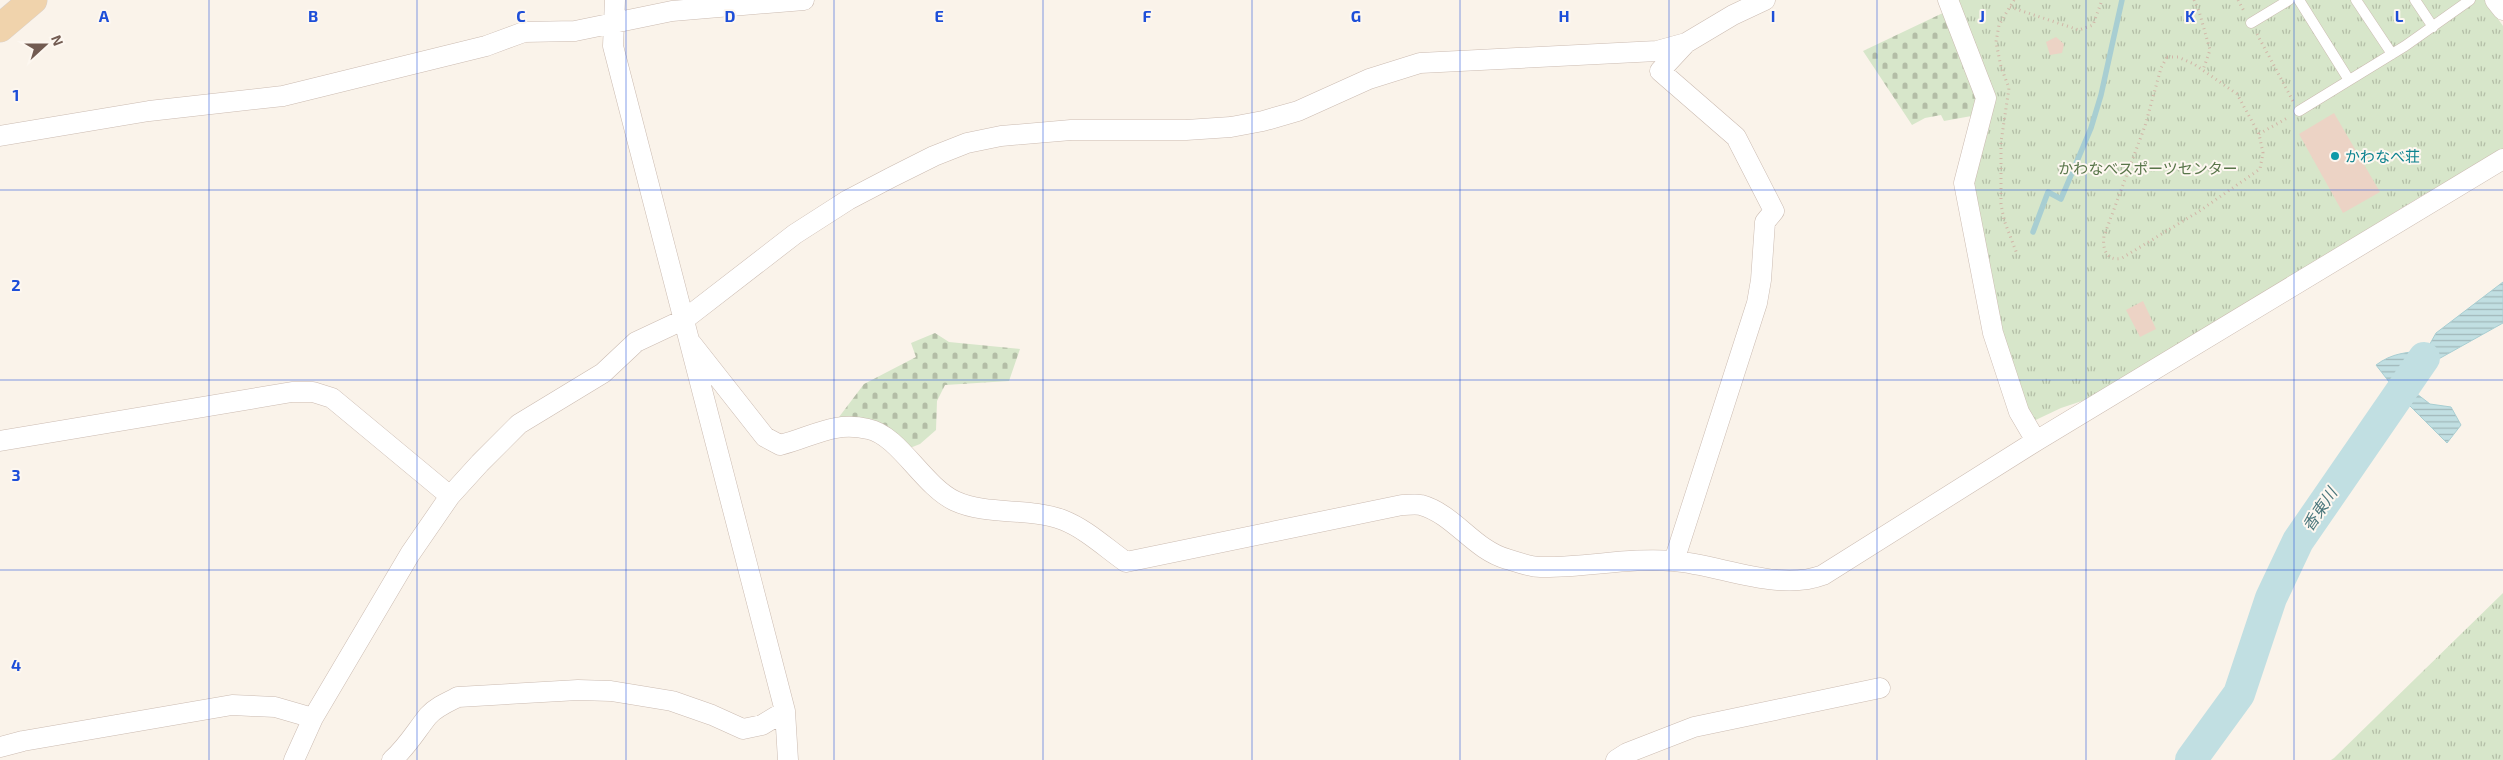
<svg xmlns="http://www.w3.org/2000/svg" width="2503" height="760" font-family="'Exo 2','Noto Sans JP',sans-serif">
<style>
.cemetery{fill:url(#cemetery-stones)}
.park{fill:url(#park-tufts)}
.water{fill:url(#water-rules);stroke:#a8ced2}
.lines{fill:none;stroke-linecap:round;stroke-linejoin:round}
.stream{stroke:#a8ced2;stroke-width:5.5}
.river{stroke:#c1dfe2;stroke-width:32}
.building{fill:#ecd3c5}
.lane-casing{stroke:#cbbbb1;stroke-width:11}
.street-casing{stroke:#cbbbb1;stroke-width:21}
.primary-casing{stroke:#d8d1ce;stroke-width:29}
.path{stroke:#d1b6a8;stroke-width:3;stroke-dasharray:1 4;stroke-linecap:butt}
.lane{stroke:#fff;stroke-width:10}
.street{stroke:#fff;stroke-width:20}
.primary{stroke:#f0d3ac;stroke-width:28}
.grid{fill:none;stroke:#1d4ed8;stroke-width:1;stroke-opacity:0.55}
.culture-dot{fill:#0f9aa8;stroke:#fdf7f0;stroke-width:2}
.labels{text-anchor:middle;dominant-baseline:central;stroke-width:4;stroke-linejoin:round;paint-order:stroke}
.culture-label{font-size:15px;fill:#0d838f;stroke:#fdf7f0;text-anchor:start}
.park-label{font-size:15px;fill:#59764a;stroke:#fdf7f0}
.water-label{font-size:16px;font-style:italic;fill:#4a767b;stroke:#fdf7f0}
.grid-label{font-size:16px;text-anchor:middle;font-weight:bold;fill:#1d4ed8;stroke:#fdf7f0;stroke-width:4;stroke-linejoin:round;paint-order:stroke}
</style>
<defs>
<pattern id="cemetery-stones" width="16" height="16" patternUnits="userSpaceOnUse" patternTransform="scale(1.25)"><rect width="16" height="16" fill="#d7e6ca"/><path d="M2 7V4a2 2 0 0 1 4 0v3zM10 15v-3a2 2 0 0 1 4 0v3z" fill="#b3bda6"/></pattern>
<pattern id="park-tufts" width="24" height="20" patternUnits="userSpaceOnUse" patternTransform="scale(1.25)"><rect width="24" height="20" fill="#d7e6ca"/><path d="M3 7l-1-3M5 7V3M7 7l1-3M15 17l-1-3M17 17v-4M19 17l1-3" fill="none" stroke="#b3bda6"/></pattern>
<pattern id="water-rules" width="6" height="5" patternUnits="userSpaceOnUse" patternTransform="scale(1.25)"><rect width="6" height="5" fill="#c1dfe2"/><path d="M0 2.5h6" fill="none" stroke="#a1b8ba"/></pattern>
</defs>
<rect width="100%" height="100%" fill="#faf3ea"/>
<!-- cemetery -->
<path class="cemetery" d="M1947,11L1981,97L1977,115L1944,121L1941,115L1925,118L1912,125L1863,51Z
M935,333L949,342L1020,349L1009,381L945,385L937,401L936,430L920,444L905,450L863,421L839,417L864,384L916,357L911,343Z"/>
<!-- park -->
<path class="park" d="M1957,0H2485L2503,26V149L2423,195L2094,397L2061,408L2025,425L1968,188L1993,99Z
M2503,593V760H2331L2334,758Z"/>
<!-- water -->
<path class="water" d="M2503,282V323L2435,361L2418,378L2417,394L2430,404L2451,407L2461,425L2447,443L2400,396L2376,365C2392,353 2407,352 2426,351L2436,333Z"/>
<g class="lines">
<!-- stream -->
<path class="stream" d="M2033,232L2048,192L2061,199L2091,128L2101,95L2122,0"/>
<!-- river -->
<path class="river" d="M2191,760L2239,694L2271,598L2298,541L2424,358"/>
</g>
<!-- building -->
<path class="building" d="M2056,37L2064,44L2062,53L2050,55L2046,42Z
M2334,113L2380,192L2343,213L2299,134Z
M2143,301L2156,329L2140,337L2126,310Z"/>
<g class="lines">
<defs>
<path id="lane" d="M2299,0L2349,80
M2356,0L2392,54
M2415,0L2433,27
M2251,23L2289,0
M2299,111L2405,46L2470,0"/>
<path id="street" d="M615,0L613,46L785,711L788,760
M1948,0L1986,98L1964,183L1993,333L2019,412L2036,441
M2495,0L2503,10
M0,136L149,111L283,96L486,46L524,32L575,31L672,11L804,0
M691,343L765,437L780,445C813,437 832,421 868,429C899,435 923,486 955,501C988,516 1029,507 1063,520C1086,529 1106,548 1126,562L1402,505C1408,505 1415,504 1421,505C1454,514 1474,550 1507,559C1517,562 1530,567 1540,567C1585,568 1629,557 1674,561C1721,565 1778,592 1823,575L2036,441L2503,159
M0,441L292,392H313L332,398L450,496
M1674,561L1757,303L1761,280L1765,222L1774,211L1736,137L1660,71L1686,43
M0,747L23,741L232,705L275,707L313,718
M294,760L313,718L410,554L450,496L480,463L519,424L603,373L636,342L685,319L795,234L848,200L892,177L934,156L967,143L1001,136L1071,130H1186L1231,127L1263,121L1298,111L1369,79L1420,63L1657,51L1686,43L1733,15L1765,0
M392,760C407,747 416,731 428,716C436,707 448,702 458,697L578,690L611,691L672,701L712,715L743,729L762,725L785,711
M1616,760L1627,753L1694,727L1880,688"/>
<path id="primary" d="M0,28L33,0"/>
</defs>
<!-- lane casing -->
<use href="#lane" class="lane-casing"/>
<!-- street casing -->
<use href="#street" class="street-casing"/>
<!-- primary casing -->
<use href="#primary" class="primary-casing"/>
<!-- path -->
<path class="path" d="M2014,0L1999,25L1996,42L2001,67L2009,88L2001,142V204L2004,220L2017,254
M2194,0L2199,11L2210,50L2203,70
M2238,0L2245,13
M2010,7L2079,30L2093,25L2102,0
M2257,34L2293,101
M2167,57H2178L2194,64L2237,94L2259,134L2263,153L2260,169L2198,212L2122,258C2107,262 2102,249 2104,236L2145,126L2161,68Z
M2259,134L2289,117"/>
<!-- lane -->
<use href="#lane" class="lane"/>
<!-- street -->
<use href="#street" class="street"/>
<!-- primary -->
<use href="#primary" class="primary"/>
</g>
<!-- grid -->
<path class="grid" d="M209,0V760M417,0V760M626,0V760M834,0V760M1043,0V760M1252,0V760M1460,0V760M1669,0V760M1877,0V760M2086,0V760M2294,0V760M0,190H2503M0,380H2503M0,570H2503"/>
<!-- markers -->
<circle class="culture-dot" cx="2335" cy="156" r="5"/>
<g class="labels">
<!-- culture labels -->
<g class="culture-label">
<text x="2345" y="156">かわなべ荘</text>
</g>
<!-- park labels -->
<g class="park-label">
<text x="2148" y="168">かわなべスポーツセンター</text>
</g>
<!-- water labels -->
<g class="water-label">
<text transform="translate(2319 509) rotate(-56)">香東川</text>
</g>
</g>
<g class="grid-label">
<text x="104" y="22">A</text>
<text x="313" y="22">B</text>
<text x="521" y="22">C</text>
<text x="730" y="22">D</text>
<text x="939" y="22">E</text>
<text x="1147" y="22">F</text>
<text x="1356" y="22">G</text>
<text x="1564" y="22">H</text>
<text x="1773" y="22">I</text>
<text x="1982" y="22">J</text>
<text x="2190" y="22">K</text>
<text x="2399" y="22">L</text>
<text x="16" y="101">1</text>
<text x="16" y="291">2</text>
<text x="16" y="481">3</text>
<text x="16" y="671">4</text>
</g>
<!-- north arrow -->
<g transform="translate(45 45) rotate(69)" stroke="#fdf7f0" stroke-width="4" paint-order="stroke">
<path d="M0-4L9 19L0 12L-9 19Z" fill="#725b51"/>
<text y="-8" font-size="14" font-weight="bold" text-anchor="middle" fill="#725b51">N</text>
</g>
</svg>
